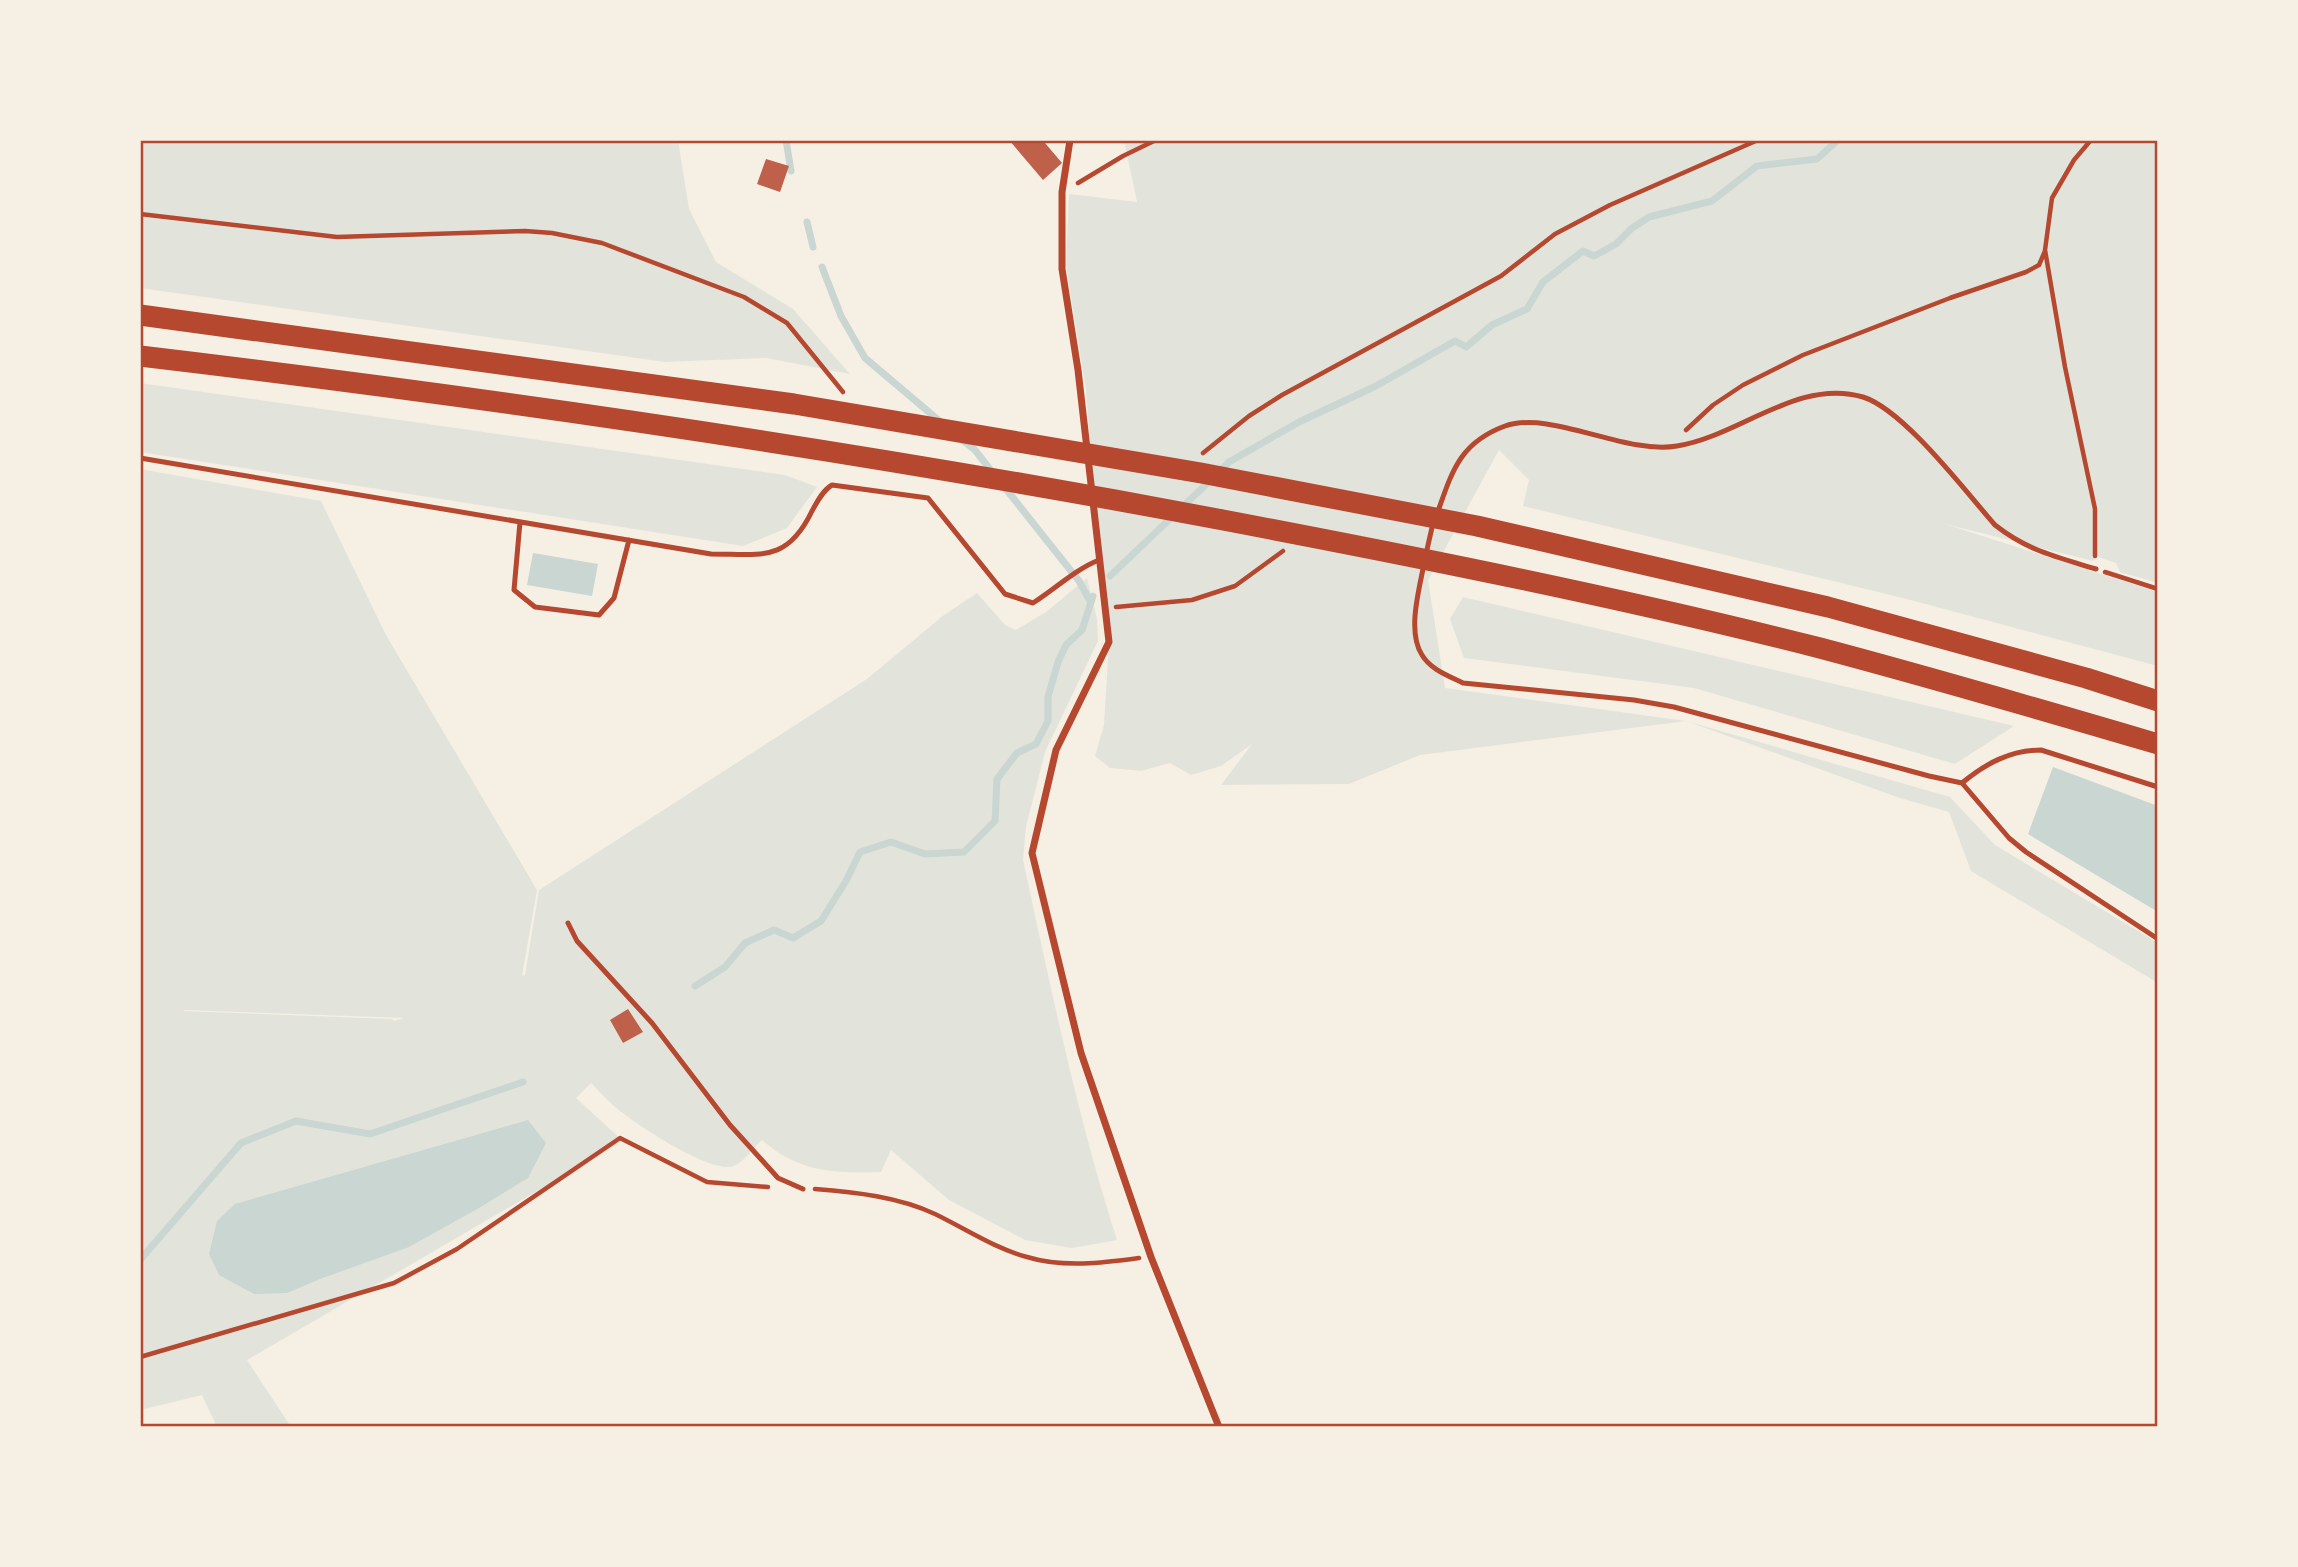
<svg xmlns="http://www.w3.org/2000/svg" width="2298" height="1567" font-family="'Asap Condensed',sans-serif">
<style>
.green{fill:#e2e4dc;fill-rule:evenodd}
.water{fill:#c9d6d2}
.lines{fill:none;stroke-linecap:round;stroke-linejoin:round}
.stream{stroke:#c9d6d2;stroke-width:7}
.building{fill:#bf614a}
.path{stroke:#b5482f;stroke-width:4.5}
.service{stroke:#b5482f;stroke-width:5}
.minor{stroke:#b5482f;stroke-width:7}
.motorway{stroke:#b5482f;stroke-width:21}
.neatline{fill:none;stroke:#b5482f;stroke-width:2.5}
</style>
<rect width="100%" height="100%" fill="#f6efe4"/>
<!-- green -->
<path class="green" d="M140,140H678L689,209L716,262L793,309L850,374L766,358L665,362L140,288Z
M1124,140H2158V583L2120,572L2116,563L2098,557L2093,561L1945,524L2158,592V666L1903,598L1523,506L1529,480L1499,450L1428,580L1445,688L1686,721L1950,797L1995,845L2158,943V983L1971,871L1949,812L1900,798L1686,721L1420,755L1349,784L1221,785L1252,744L1221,766L1191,775L1170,763L1141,771L1110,768L1095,756L1104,725L1109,642L1097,542L1086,390L1066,265L1069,194L1137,202Z
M140,383L785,475L817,487L787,528L743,546L140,452Z
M140,469L321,501L386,635L537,890L522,976L525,975L539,890L867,679L944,615L977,593L1005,625L1016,630L1046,612L1087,578L1097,619L1098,641L1045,752L1026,827L1023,860C1051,988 1077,1116 1117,1240L1072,1248L1025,1240L949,1200L891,1150L881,1172C833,1173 800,1173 762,1140C754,1147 744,1162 734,1166C711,1175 632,1122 614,1106C606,1099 598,1090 591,1083L576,1098L623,1141L247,1360L291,1427H217L202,1395L140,1410ZM183,1011L184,1010L404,1018L394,1021L392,1019Z
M1463,597L2014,726L1955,764L1694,688L1464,658L1450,619Z"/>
<!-- water -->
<path class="water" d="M533,553L598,564L592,596L527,585Z
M2053,767L2158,806V912L2028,834Z
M528,1120L546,1143L528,1178L479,1208L409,1247L320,1279L287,1293L254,1294L219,1275L209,1254L217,1221L235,1204Z"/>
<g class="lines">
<!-- stream -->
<path class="stream" d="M786,140L791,171
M807,222L813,247
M822,267L841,316L865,358L943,424
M960,438L975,450L992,472
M1219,472L1229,462L1299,422L1376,386L1455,341L1466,347L1492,325L1527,309L1543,282L1583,251L1594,256L1616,244L1632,228L1649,217L1712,201L1757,166L1817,159L1838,140
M1002,484L1079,581L1090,601
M1181,508L1211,480
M1110,576L1173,516
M695,986L725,967L745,943L774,930L793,938L821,921L846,881L860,852L891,842L925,854L964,852L995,821L997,779L1017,753L1036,744L1048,721V697L1058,662L1066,645L1082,630L1093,596
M140,1260L241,1143L296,1121L370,1134L523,1082"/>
</g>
<!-- building -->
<path class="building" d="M1009,140H1048L1045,143L1062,163L1043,180Z
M766,159L789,166L780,192L757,184Z
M628,1009L643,1032L623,1043L610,1020Z"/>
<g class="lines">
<!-- path -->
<path class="path" d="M2091,140L2074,160L2052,198L2045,250L2065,367L2095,509V556
M1078,183L1123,156L1156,140
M140,214L337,237L525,231L552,233L602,243L744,297L787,323L843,392
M1686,430L1713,405L1743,385L1803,355L1950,298L2026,272L2039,265L2045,251
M1203,453L1249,416L1282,395L1501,276L1555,234L1610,205L1758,140
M2105,572L2158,589
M1116,607L1192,600L1235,586L1283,551
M815,1189C855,1192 899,1197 935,1214C966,1229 994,1248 1027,1257C1063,1268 1103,1263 1139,1258
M140,1357L394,1283L457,1249L620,1138L707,1182L768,1187"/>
<!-- service -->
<path class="service" d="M140,458L711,554C761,554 787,563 812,511C817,502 823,490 832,485L928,498L1005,594L1033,603C1055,589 1076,569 1099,560
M1437,514C1452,472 1459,443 1505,426C1552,410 1624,455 1677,446C1740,436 1797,378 1863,397C1904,410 1965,491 1995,525C2028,551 2057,557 2096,569
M520,522L514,590L535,607L599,615L614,598L629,540
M1426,554L1433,523
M1424,564C1419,590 1407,632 1422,655C1431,670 1449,676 1463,683L1634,700L1674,707L1929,776L1962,783
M2158,787L2041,750C2010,750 1985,764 1962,783L2009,838L2026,852L2158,939
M568,923L577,941L652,1023L730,1125L778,1178L803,1189"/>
<!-- minor -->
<path class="minor" d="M1070,140L1062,192V269L1078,370L1109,642L1056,750L1032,853L1081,1053L1151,1257L1219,1427"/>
<!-- motorway -->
<path class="motorway" d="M140,315L794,404L1201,473L1477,526L1828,607L2086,678L2158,701
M140,356C503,399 864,452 1223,520C1423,558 1623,598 1820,648C1933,678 2046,711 2158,744"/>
</g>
<!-- border -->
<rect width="2298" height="1567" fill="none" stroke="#f6efe4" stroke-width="284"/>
<rect x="142" y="142" width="2014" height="1283" class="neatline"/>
</svg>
